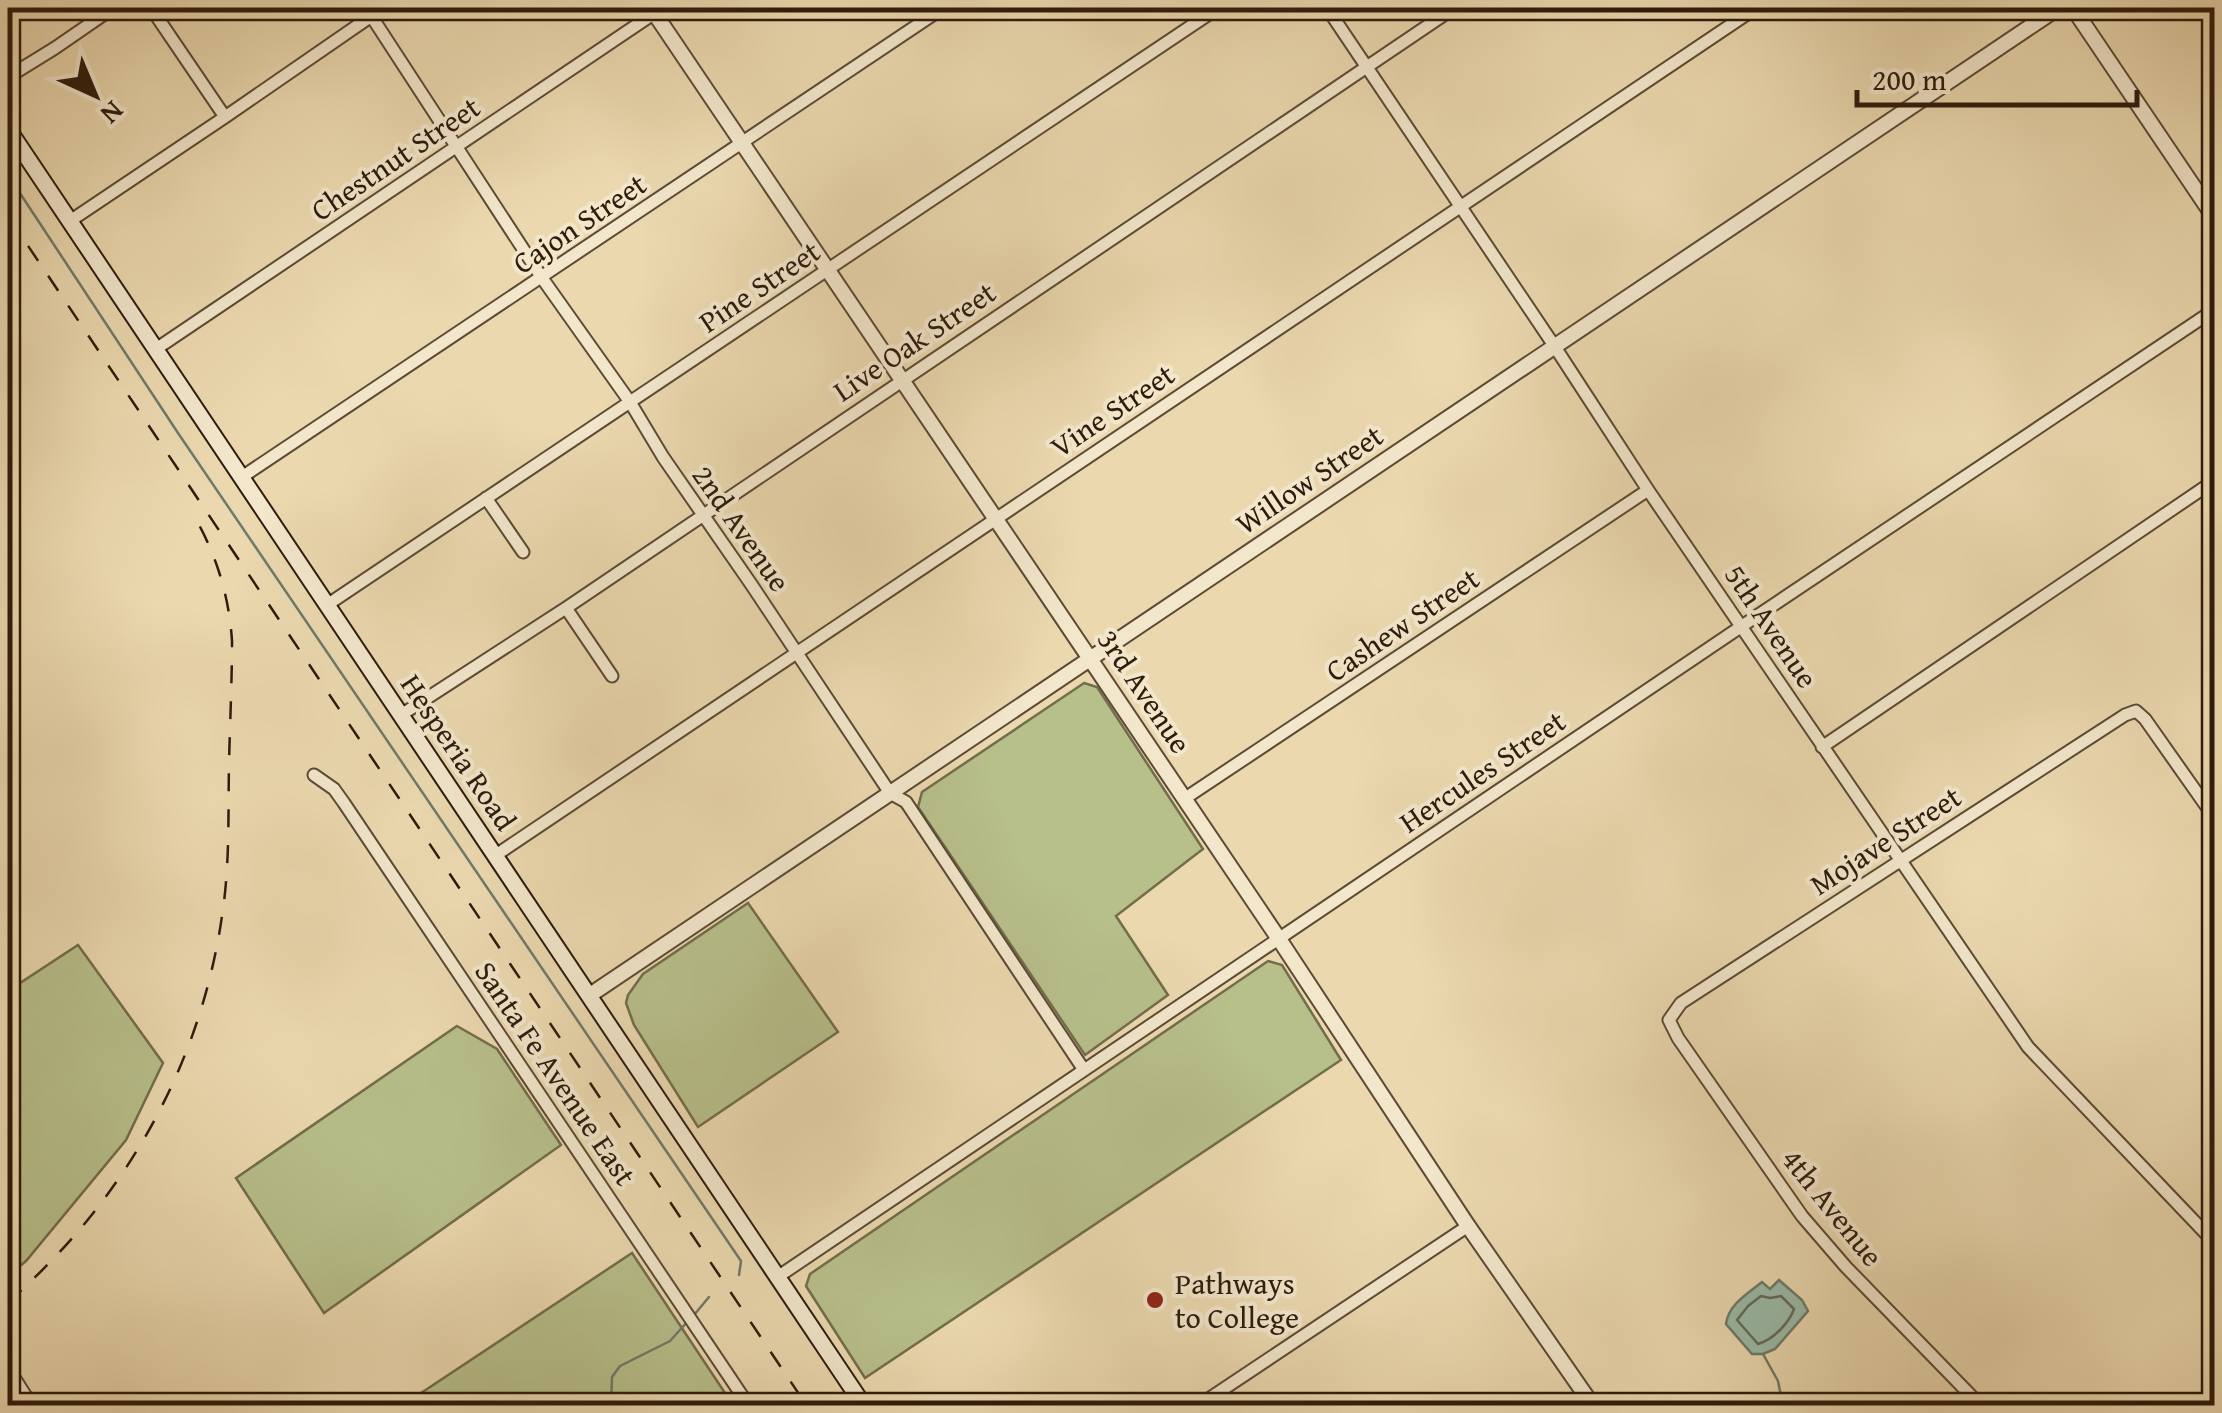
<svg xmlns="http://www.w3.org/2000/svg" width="2222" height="1413" font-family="'Gentium Book Plus',serif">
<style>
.green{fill:#b7bf8b;stroke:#726d4c;stroke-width:2.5}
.water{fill:#99baa8;stroke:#6e7a6a;stroke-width:2.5}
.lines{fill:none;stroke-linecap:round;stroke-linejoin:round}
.shore{stroke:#636a5a;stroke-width:2.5}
.stream{stroke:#6e7a6a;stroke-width:2.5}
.minor-casing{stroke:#5c4a35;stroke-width:15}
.tertiary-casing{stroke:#5c4a35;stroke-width:18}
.secondary-casing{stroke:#2d1b0c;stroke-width:19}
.minor{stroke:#f2e6cb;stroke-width:11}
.tertiary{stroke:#f2e6cb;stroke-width:14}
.secondary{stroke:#f2e6cb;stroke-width:15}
.rail{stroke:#2d1b0c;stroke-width:2.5;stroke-dasharray:18 18;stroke-linecap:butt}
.poi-dot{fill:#8f2418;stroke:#f2e6cb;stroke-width:4}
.labels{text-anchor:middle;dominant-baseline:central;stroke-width:8;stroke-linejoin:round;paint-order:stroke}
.street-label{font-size:30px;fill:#2d1b0c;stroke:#f2e6cb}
.poi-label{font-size:30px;fill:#2d1b0c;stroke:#f2e6cb;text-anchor:start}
</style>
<rect width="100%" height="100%" fill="#ebd8af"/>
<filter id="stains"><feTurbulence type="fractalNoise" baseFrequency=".002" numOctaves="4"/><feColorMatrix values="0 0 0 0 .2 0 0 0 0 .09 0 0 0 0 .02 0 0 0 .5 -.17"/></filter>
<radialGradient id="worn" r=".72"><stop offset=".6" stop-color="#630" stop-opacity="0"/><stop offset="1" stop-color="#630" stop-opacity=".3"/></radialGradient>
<!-- green -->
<path class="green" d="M1084,683L1097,687L1203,849L1116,916L1168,995L1085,1055L918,807L922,792Z
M748,903L838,1032L698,1127L634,1025L626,1003L628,995L643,974Z
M78,945L163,1063L126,1140L26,1261L8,1276V991Z
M1268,961L1282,965L1341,1060L865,1378L806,1286L810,1274Z
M457,1026L497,1049L561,1145L324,1313L236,1178Z
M632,1253L733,1405H403Z"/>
<!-- water -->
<path class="water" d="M1779,1280L1802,1300L1808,1311L1775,1349L1763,1354H1752L1726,1324C1728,1305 1748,1293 1762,1282L1770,1289Z"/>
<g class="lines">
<!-- shore -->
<path class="shore" d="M1761,1296L1770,1298L1781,1296L1794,1309C1789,1323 1773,1340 1758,1344L1737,1320L1748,1306Z"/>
<!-- stream -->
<path class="stream" d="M8,175L178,433L741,1261L739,1275
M694,1315L709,1297
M1763,1354L1778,1381L1783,1406
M611,1406L612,1377L620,1366L670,1341L688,1321"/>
<defs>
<path id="minor" d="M151,8L225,117
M366,8L542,278L630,402L663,457L751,584L890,793L906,802L1084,1070
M1327,8L1555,347L1648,490L2028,1047L2214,1242
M8,77L55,48L113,8
M70,221L225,117L383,8
M156,349L662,8
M242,477L943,8
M486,498L523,552
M327,605L1218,8
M566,608L612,676
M401,715L566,608L1454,8
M1822,747L2214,481
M314,775L334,789L344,803L749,1406
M1184,799L1648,490
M496,855L1756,8
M779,1276L1742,626L2214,310
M8,1368L32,1406
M1198,1406L1468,1226
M1981,1406L1846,1267L1802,1216L1678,1038L1669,1020L1681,1003L2125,715L2136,711L2145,719L2214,817"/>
<path id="tertiary" d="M651,8L1279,939L1468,1226L1593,1406
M2073,8L2214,217
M590,995L2058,8"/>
<path id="secondary" d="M8,129L864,1406"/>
</defs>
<!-- minor casing -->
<use href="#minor" class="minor-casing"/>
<!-- tertiary casing -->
<use href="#tertiary" class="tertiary-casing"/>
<!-- secondary casing -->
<use href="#secondary" class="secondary-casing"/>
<!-- minor -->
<use href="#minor" class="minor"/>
<!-- tertiary -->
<use href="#tertiary" class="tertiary"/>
<!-- secondary -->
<use href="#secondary" class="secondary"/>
<!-- rail -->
<path class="rail" d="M8,216L807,1406
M8,1302C123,1202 200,1068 222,916C230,865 228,814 229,763C230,722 232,682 232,641C229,594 215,550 191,511"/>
</g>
<!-- markers -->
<circle class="poi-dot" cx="1155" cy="1300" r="10"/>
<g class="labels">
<!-- street labels -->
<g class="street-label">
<text transform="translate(395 158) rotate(-34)">Chestnut Street</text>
<text transform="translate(579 223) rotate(-34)">Cajon Street</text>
<text transform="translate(759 286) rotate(-34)">Pine Street</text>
<text transform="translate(914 341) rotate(-34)">Live Oak Street</text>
<text transform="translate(1112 410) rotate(-34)">Vine Street</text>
<text transform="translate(1309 479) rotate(-34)">Willow Street</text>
<text transform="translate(742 528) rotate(55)">2nd Avenue</text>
<text transform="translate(1402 624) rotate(-34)">Cashew Street</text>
<text transform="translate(1772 626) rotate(56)">5th Avenue</text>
<text transform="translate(1145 691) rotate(56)">3rd Avenue</text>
<text transform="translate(459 752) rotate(56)">Hesperia Road</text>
<text transform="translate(1482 771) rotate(-34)">Hercules Street</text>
<text transform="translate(1885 840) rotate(-33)">Mojave Street</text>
<text transform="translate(556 1073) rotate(56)">Santa Fe Avenue East</text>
<text transform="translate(1833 1207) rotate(51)">4th Avenue</text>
</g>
<!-- poi labels -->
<g class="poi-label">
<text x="1175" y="1283">Pathways<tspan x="1175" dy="34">to College</tspan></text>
</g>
</g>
<!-- margin -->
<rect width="2222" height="1413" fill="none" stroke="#ebd8af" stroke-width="40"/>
<rect x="10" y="10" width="2202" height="1393" fill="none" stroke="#2d1b0c" stroke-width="5"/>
<rect x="20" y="20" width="2182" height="1373" fill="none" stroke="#2d1b0c" stroke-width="2.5"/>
<!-- north arrow -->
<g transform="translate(95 95) rotate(136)" stroke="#f2e6cb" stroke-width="8" paint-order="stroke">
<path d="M0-8L18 38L0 25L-18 38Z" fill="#2d1b0c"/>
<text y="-15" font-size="28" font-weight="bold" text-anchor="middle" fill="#2d1b0c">N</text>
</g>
<!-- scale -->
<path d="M1857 90v15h280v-15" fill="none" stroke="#2d1b0c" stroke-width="5"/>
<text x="1872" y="90" font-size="30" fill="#2d1b0c" stroke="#f2e6cb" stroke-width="8" paint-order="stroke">200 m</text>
<rect width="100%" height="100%" filter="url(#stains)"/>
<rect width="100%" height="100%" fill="url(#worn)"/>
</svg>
